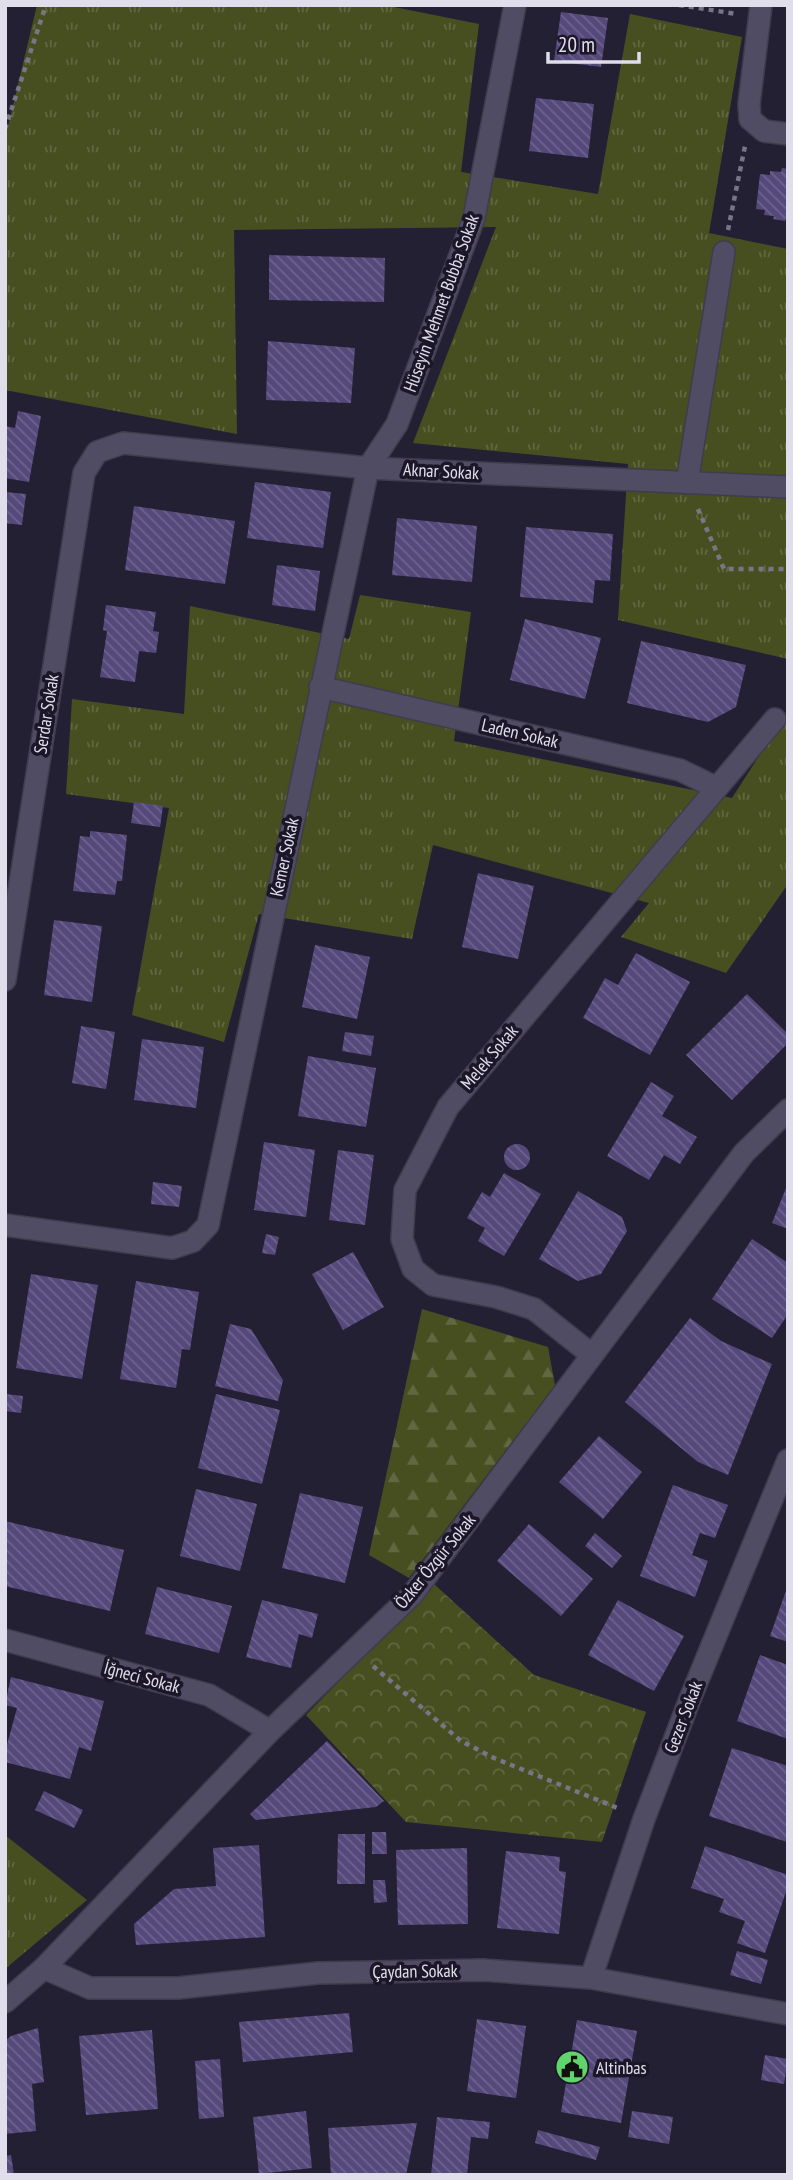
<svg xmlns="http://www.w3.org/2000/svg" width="793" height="2180" font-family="'PT Sans Narrow',sans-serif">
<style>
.grass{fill:url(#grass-tufts)}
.forest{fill:url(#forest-firs)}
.park{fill:url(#park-crowns)}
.building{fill:url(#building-back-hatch)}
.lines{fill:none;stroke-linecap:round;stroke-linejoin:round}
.street-casing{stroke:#403c4d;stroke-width:24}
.path{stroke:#797586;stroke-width:4.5;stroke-dasharray:5 5;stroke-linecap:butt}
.street{stroke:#504c63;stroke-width:21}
.labels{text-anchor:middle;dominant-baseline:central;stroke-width:7;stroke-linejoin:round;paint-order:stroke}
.street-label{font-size:18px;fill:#e0deeb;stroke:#1b1729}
.poi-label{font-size:18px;fill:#e0deeb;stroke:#1b1729;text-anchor:start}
</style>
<defs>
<pattern id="grass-tufts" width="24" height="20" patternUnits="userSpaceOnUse" patternTransform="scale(1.75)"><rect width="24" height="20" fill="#474f21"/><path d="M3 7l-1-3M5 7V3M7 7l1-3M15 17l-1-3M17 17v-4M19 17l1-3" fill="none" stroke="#616841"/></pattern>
<pattern id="forest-firs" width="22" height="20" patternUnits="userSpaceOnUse" patternTransform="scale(1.75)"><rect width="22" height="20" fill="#474f21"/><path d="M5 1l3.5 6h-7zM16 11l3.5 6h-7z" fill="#616841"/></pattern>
<pattern id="park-crowns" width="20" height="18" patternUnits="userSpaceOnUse" patternTransform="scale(1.75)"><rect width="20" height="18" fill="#474f21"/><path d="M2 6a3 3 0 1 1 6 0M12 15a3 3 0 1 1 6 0" fill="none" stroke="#616841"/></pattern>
<pattern id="building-back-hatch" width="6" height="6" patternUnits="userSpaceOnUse" patternTransform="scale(1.75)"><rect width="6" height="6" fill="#55497b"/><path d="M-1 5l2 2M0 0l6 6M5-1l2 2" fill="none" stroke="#6d638e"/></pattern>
</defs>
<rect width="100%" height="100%" fill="#242034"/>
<!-- grass -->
<path class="grass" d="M37,5H384L479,24L461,172L598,194L630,14L742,37L709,233L788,249V659L618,620L628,464L413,443L496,227L234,230L237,434L5,390V139Z
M360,595L471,612L454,741L732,798L788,711V884L726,973L621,937L649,903L433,845L412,939L259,914L224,1042L132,1015L169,808L66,794L72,699L184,714L190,606L349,639Z
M5,1835L87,1900L5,1969Z"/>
<!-- forest -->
<path class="forest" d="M422,1309L548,1347L555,1385L409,1578L369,1555Z"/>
<!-- park -->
<path class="park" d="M434,1584L534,1675L646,1712L602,1842L406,1822L306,1715Z"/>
<!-- building -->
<path class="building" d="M561,12L608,18L601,67L554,61Z
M536,98L594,104L588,158L529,151Z
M782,168L788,169V218H786L785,221L773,219L774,216L764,215L765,210L756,209L760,174L770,175V171L781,172Z
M269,255L385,258L384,302L269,300Z
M268,341L355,348L351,403L266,400Z
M18,411L41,416L29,482L5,478V426L15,428Z
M255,482L331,492L323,548L247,538Z
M5,492L26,494L22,525L5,523Z
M134,506L235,521L225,584L125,570Z
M397,518L477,526L472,582L392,575Z
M526,527L613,534L610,581L595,580L593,603L520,597Z
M277,565L320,571L315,611L272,605Z
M106,605L156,612L153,631L159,632L156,653L139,651L135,682L100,677L107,631L103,630Z
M525,619L601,638L585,699L510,680Z
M641,641L746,665L736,707L708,722L627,703Z
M134,802L163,806L160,827L131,823Z
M90,831L127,835L122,881H117L115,895L73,891L80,836L90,837Z
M478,873L534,886L518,959L462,947Z
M54,920L102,926L92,1002L44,995Z
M315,945L370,957L357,1019L302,1007Z
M636,953L690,982L650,1055L583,1018L605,978L618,985Z
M747,994L788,1034V1043L732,1100L686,1055Z
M81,1026L115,1032L106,1089L72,1083Z
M345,1032L374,1036L371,1056L342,1051Z
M142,1039L204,1047L196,1108L134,1100Z
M308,1056L376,1068L366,1127L298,1116Z
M651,1082L674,1096L662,1116L697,1137L680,1164L664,1155L649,1180L607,1156Z
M264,1142L315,1150L306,1217L254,1210Z
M504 1157a13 13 0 1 1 26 0a13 13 0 1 1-26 0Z
M338,1150L374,1155L365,1225L329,1220Z
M504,1173L541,1194L504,1256L478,1241L485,1228L467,1218L482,1192L490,1197Z
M153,1182L182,1186L179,1207L151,1204Z
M788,1183V1229L772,1223Z
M578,1191L622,1217L627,1231L601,1274L578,1281L539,1259Z
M266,1234L279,1237L275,1255L262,1253Z
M752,1239L788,1263V1314L772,1338L712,1299Z
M353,1252L384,1307L343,1330L312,1274Z
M31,1274L98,1285L82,1379L16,1368Z
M136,1281L199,1292L190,1350L182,1349L176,1388L120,1379Z
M690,1318L721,1341L772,1364L728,1475L698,1462L625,1402Z
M230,1324L251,1329L283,1380L278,1401L215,1386Z
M5,1394L23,1396L21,1413L5,1411Z
M216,1394L280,1410L262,1484L198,1468Z
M599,1436L642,1472L603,1519L559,1482Z
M673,1485L728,1505L715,1538L700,1533L692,1555L708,1561L695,1597L640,1576Z
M196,1489L257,1504L240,1571L180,1556Z
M300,1493L363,1507L345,1583L282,1568Z
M5,1521L124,1550L110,1611L5,1586Z
M529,1524L593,1579L561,1616L497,1561Z
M595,1533L622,1556L612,1568L585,1546Z
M157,1587L232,1606L219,1653L145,1634Z
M787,1588H788V1642L770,1636Z
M262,1600L318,1614L312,1638L299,1634L291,1668L246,1657Z
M618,1600L684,1636L654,1691L588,1655Z
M760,1655L788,1665V1739L737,1721Z
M11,1677L104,1701L91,1751L79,1747L70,1779L5,1762V1752L17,1708L5,1705Z
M327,1741L384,1801L376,1807L256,1820L250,1814Z
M732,1748L788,1766L787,1842L709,1816Z
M44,1791L83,1810L74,1828L35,1810Z
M372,1832H386L387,1854H372Z
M338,1834H365V1884H337Z
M259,1845L265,1937L136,1945L134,1924L174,1889L216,1886L213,1848Z
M705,1846L788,1875V1886L765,1953L737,1943L745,1921L719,1912L724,1899L691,1888Z
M467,1848L468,1924L398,1925L396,1850Z
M506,1851L560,1857L559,1871L566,1872L559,1934L497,1928Z
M373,1880H385L387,1902L374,1903Z
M737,1951L768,1960L761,1984L730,1975Z
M349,2013L353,2052L243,2062L239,2022Z
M477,2019L526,2026L516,2098L467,2091Z
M577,2020L637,2031L621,2123L561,2112Z
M38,2028L44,2082L32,2084L36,2131L5,2134V2041L11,2036Z
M152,2030L158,2109L86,2115L79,2036Z
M765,2055L788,2059L784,2084L761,2080Z
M220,2059L224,2117L199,2119L195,2061Z
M306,2111L312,2168L259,2174L253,2117Z
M632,2111L673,2117L669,2144L628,2137Z
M437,2117L490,2122L488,2139L471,2137L467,2175H431Z
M417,2123L406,2175H331L328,2128Z
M538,2130L600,2147L596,2160L535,2143Z
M11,2155L14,2175H5V2156Z"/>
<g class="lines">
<defs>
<path id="street" d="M761,5L749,104L750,119L764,131L788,134
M687,483L724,252
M320,687L680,770L717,788
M5,980L84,473L97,452L123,443L368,468L788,487
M5,1225L172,1248L193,1241L208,1225L368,468L397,424L474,218L515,5
M592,1355L534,1309L496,1297L433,1285L413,1269L402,1239L405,1190L448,1107L775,719
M5,1640L209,1695L270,1731
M44,1968L90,1988H178L318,1973L483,1970L591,1978L788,2014
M591,1978L644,1819L690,1699L788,1460
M5,2002L44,1968L270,1731L412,1595L744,1153L788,1110"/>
</defs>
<!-- street casing -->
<use href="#street" class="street-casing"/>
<!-- path -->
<path class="path" d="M679,5L737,14
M5,129L46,5
M728,230L745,146
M698,509L724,569H788
M373,1666L461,1741L494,1758L620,1809"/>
<!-- street -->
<use href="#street" class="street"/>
</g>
<!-- icons -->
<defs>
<symbol id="civic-disc" viewBox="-11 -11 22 22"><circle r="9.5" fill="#60d56b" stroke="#1b1729"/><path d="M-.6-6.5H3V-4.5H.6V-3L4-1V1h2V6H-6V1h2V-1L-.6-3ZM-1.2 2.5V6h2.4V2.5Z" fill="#111"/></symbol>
</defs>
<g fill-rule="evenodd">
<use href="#civic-disc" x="553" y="2048" width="38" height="38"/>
</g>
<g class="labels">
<!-- street labels -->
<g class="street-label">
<text transform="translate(441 303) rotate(-70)">Hüseyin Mehmet Bubba Sokak</text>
<text transform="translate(441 471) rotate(3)">Aknar Sokak</text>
<text transform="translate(46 714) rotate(-81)">Serdar Sokak</text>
<text transform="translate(520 733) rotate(13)">Laden Sokak</text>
<text transform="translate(284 857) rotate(-78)">Kemer Sokak</text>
<text transform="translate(489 1057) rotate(-50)">Melek Sokak</text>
<text transform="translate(435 1561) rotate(-51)">Özker Özgür Sokak</text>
<text transform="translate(142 1677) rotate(15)">İğneci Sokak</text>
<text transform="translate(683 1717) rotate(-69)">Gezer Sokak</text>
<text transform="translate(415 1971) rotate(-1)">Çaydan Sokak</text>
</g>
<!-- poi labels -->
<g class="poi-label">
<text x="596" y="2067">Altinbas</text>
</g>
</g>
<!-- border -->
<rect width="793" height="2180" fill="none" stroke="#e0deeb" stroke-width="14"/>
<!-- scale -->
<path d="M548 52v10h91v-10" fill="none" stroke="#e0deeb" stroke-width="3.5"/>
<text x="558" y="52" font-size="21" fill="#e0deeb" stroke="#1b1729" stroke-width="5" paint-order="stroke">20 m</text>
</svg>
